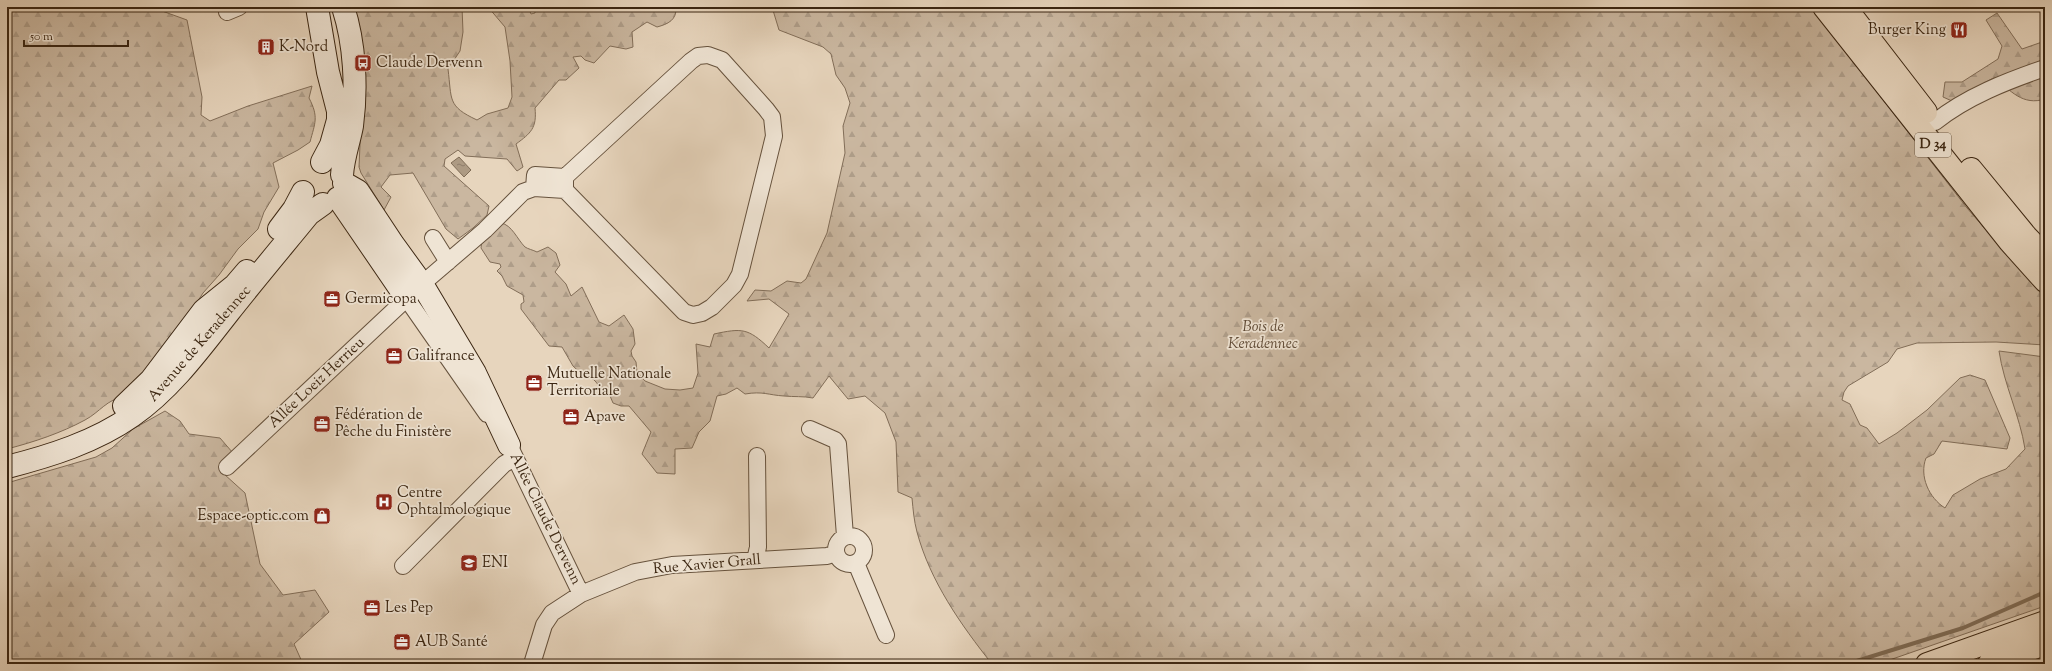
<svg xmlns="http://www.w3.org/2000/svg" width="2052" height="671" font-family="'Sorts Mill Goudy',serif">
<style>
.forest{fill:url(#forest-firs);stroke:#826e59}
.water{fill:url(#water-ripples);stroke:#7f6c56}
.lines{fill:none;stroke-linecap:round;stroke-linejoin:round}
.stream{stroke:#7f6c56;stroke-width:4}
.street-casing{stroke:#66523d;stroke-width:18}
.secondary-casing{stroke:#3b2612;stroke-width:24}
.primary-casing{stroke:#3b2612;stroke-width:24}
.street{stroke:#efe4d4;stroke-width:16}
.secondary{stroke:#efe4d4;stroke-width:22}
.primary{stroke:#e7d5bd;stroke-width:22}
.labels{text-anchor:middle;dominant-baseline:central;stroke-width:3.5;stroke-linejoin:round;paint-order:stroke}
.shield{fill:#efe4d4;stroke:#715f4c;stroke-width:1}
.shield-label{font-size:14px;font-weight:bold;fill:#3b2612}
.poi-label{font-size:15px;fill:#3b2612;stroke:#efe4d4;text-anchor:start}
.park-label{font-size:15px;font-style:italic;fill:#5f4a36;stroke:#efe4d4}
.street-label{font-size:15px;fill:#3b2612;stroke:#efe4d4}
</style>
<defs>
<pattern id="forest-firs" width="22" height="20" patternUnits="userSpaceOnUse"><rect width="22" height="20" fill="#cab7a0"/><path d="M5 1l3.5 6h-7zM16 11l3.5 6h-7z" fill="#ae9d89"/></pattern>
<pattern id="water-ripples" width="26" height="14" patternUnits="userSpaceOnUse"><rect width="26" height="14" fill="#ad9a83"/><path d="M2 4q2-2 4 0t4 0M15 11q2-2 4 0t4 0" fill="none" stroke="#8e7d6a"/></pattern>
</defs>
<rect width="100%" height="100%" fill="#e7d5bd"/>
<filter id="stains"><feTurbulence type="fractalNoise" baseFrequency=".005" numOctaves="4"/><feColorMatrix values="0 0 0 0 .2 0 0 0 0 .09 0 0 0 0 .02 0 0 0 .5 -.17"/></filter>
<radialGradient id="worn" r=".72"><stop offset=".6" stop-color="#630" stop-opacity="0"/><stop offset="1" stop-color="#630" stop-opacity=".3"/></radialGradient>
<!-- forest -->
<path class="forest" d="M7,7H151L187,20L202,97L201,115L210,121L248,106L312,86L309,98C319,117 315,123 310,142L298,150L273,163L279,187L264,212L258,229L238,249L219,275L203,293L179,330L124,397C107,399 100,412 85,420C61,433 34,442 7,449Z
M353,7H462L463,32L460,51L448,69C452,100 447,106 477,120L487,114L508,108L512,97L510,61L505,27L488,7H528L531,14L535,13V7H676C677,20 668,24 657,27L647,22L632,32L633,47L626,49L610,46L594,63L585,60L581,56L573,57L579,68L566,80H559L535,108C537,128 531,133 516,144L523,167L517,171L507,159L465,156L458,150L445,159L444,166L489,206L487,215L473,228L458,239L446,229L413,173L390,175L381,187L391,197L384,210L361,173L359,167L361,122Z
M772,7H1811L1967,208L2045,298V345L1996,342L1917,343L1897,349L1888,362L1848,386L1844,392L1842,400L1850,404L1860,425L1867,428L1879,444L1897,433L1927,410L1960,378L1970,375L1985,380L2010,438L2007,449L1942,441L1934,454L1926,458C1919,476 1929,498 1945,508L1953,495L1980,479L2006,469L2025,449C2020,416 2004,385 1999,351L2045,357V606L1878,664H992C961,625 930,581 917,532C914,521 913,509 912,498L898,492L896,442L885,413L865,396L848,399L829,376L813,398C803,396 794,397 784,396C768,395 763,391 745,394L737,388L726,394L717,396L710,421L699,432L692,448L675,449V474L657,473L642,454L651,432L629,406H621L613,403L608,391L602,390C596,383 595,377 586,378L573,366L562,347L549,346L521,309V304L524,302L523,295L507,286L502,276L497,271L501,267L500,264L490,262L481,248L482,240L501,223C512,225 517,239 525,247C528,249 533,250 537,252L548,247L556,253L560,265L555,272L566,284L571,296L582,287L599,322L609,326L624,315L633,329L635,344L631,351L632,356L636,362L637,372L645,381L665,389L680,390L693,388L698,373L696,344L710,347L714,334C742,328 748,328 769,348L789,314L769,299L747,301L755,290L771,291L787,281L801,283L806,279L827,233L845,153L843,126L850,103L845,88L836,75L831,54L823,47L779,30Z
M1997,13L2022,49L2045,41V99C2023,106 2010,91 1995,77L1952,101L1943,97L1945,82H1962L1998,59L2002,46L1986,20Z
M165,411L180,421L189,434L220,438L233,453L224,474L245,493L260,564L283,595L315,590L329,612L294,644L303,664H13L7,660V483L96,457L112,448L133,429Z"/>
<!-- water -->
<path class="water" d="M459,157L471,170L464,177L451,163Z"/>
<g class="lines">
<!-- stream -->
<path class="stream" d="M1847,664L1963,628L2045,592"/>
<defs>
<path id="street" d="M227,12L239,7
M1935,122C1966,97 2007,81 2045,68
M565,177L691,61L698,56L708,55L722,60L766,109L772,117L774,136L740,274L734,285L712,307L702,313L693,315L684,312L565,190
M433,238L448,262
M407,299L487,414
M810,429L835,440L838,444L845,536
M503,436L509,445L581,594
M227,467L422,284L485,230L523,192L534,188L565,190V177L535,175L534,188
M836 550a14 14 0 1 1 28 0a14 14 0 1 1-28 0Z
M755,560L758,547L757,456
M856,563L886,635
M403,566L504,464L515,458
M532,664L544,625L552,613L581,594L635,572L672,565L827,556L836,553"/>
<path id="secondary" d="M317,7L328,72L338,111V120L331,145L322,162
M342,175C343,158 349,142 352,126C357,88 355,44 343,7
M344,183L358,191L393,244L422,284L475,373L509,445
M338,198L407,299
M279,229L294,209L303,192
M124,406L151,380L204,310L235,285L247,271
M7,467C50,456 95,442 132,416C171,389 200,349 229,312C255,279 282,247 309,214L323,204"/>
<path id="primary" d="M1824,7L2010,242L2045,281
M1845,7L1926,112
M1971,169L2026,236L2045,256
M1927,664L2045,622
M1989,664L2045,644"/>
</defs>
<!-- street casing -->
<use href="#street" class="street-casing"/>
<!-- secondary casing -->
<use href="#secondary" class="secondary-casing"/>
<!-- primary casing -->
<use href="#primary" class="primary-casing"/>
<!-- street -->
<use href="#street" class="street"/>
<!-- secondary -->
<use href="#secondary" class="secondary"/>
<!-- primary -->
<use href="#primary" class="primary"/>
</g>
<!-- icons -->
<defs>
<symbol id="restaurant-square" viewBox="-11 -11 22 22"><rect x="-9" y="-9" width="18" height="18" rx="4" fill="#8f2418" stroke="#efe4d4"/><path d="M-5-6h1v4h1v-4h1v4h1v-4h1v5L-1.5 .5V6h-2V.5L-5-1ZM5-6V6H3V1.5H1.5Q1.5-4 5-6Z" fill="#fff"/></symbol>
<symbol id="building-square" viewBox="-11 -11 22 22"><rect x="-9" y="-9" width="18" height="18" rx="4" fill="#8f2418" stroke="#efe4d4"/><path d="M-4-6H4V6H1V3H-1V6H-4ZM-2.5-4.3h1.7v1.8h-1.7ZM.8-4.3h1.7v1.8H.8ZM-2.5-1h1.7V.8h-1.7ZM.8-1h1.7V.8H.8Z" fill="#fff"/></symbol>
<symbol id="bus-square" viewBox="-11 -11 22 22"><rect x="-9" y="-9" width="18" height="18" rx="4" fill="#8f2418" stroke="#efe4d4"/><path d="M-5-6H5V4H4V6H2V4H-2V6H-4V4H-5ZM-3.5-4V0h7V-4ZM-3.5 1.2v1.5H-2V1.2ZM2 1.2v1.5H3.5V1.2Z" fill="#fff"/></symbol>
<symbol id="office-square" viewBox="-11 -11 22 22"><rect x="-9" y="-9" width="18" height="18" rx="4" fill="#8f2418" stroke="#efe4d4"/><path d="M-6-3h4V-5.5h4V-3h4V5H-6ZM-1-4.5V-3h2v-1.5ZM-6 0V1H6V0Z" fill="#fff"/></symbol>
<symbol id="hospital-square" viewBox="-11 -11 22 22"><rect x="-9" y="-9" width="18" height="18" rx="4" fill="#8f2418" stroke="#efe4d4"/><path d="M-5-5h3v3.5h4V-5h3V5h-3V1.5h-4V5h-3Z" fill="#fff"/></symbol>
<symbol id="shop-square" viewBox="-11 -11 22 22"><rect x="-9" y="-9" width="18" height="18" rx="4" fill="#8f2418" stroke="#efe4d4"/><path d="M-5-2.5h2.3a2.7 3.5 0 0 1 5.4 0H5L5.5 6h-11ZM-1.5-2.5h3a1.5 2.3 0 0 0-3 0Z" fill="#fff"/></symbol>
<symbol id="school-square" viewBox="-11 -11 22 22"><rect x="-9" y="-9" width="18" height="18" rx="4" fill="#8f2418" stroke="#efe4d4"/><path d="M0-5L7-2L0 1L-7-2ZM-4 1L0 2.5L4 1V4Q0 6-4 4Z" fill="#fff"/></symbol>
</defs>
<g fill-rule="evenodd">
<use href="#restaurant-square" x="1949" y="20" width="20" height="20"/>
<use href="#building-square" x="256" y="37" width="20" height="20"/>
<use href="#bus-square" x="353" y="53" width="20" height="20"/>
<use href="#office-square" x="322" y="289" width="20" height="20"/>
<use href="#office-square" x="384" y="346" width="20" height="20"/>
<use href="#office-square" x="524" y="373" width="20" height="20"/>
<use href="#office-square" x="561" y="407" width="20" height="20"/>
<use href="#office-square" x="312" y="414" width="20" height="20"/>
<use href="#hospital-square" x="374" y="492" width="20" height="20"/>
<use href="#shop-square" x="312" y="506" width="20" height="20"/>
<use href="#school-square" x="459" y="553" width="20" height="20"/>
<use href="#office-square" x="362" y="598" width="20" height="20"/>
<use href="#office-square" x="392" y="632" width="20" height="20"/>
</g>
<g class="labels">
<!-- shield labels -->
<rect class="shield" x="1915" y="133" width="36" height="24" rx="3"/>
<g class="shield-label">
<text x="1933" y="145">D 34</text>
</g>
<!-- poi labels -->
<g class="poi-label">
<text x="1946" y="30" text-anchor="end">Burger King</text>
<text x="279" y="47">K-Nord</text>
<text x="376" y="63">Claude Dervenn</text>
<text x="345" y="299">Germicopa</text>
<text x="407" y="356">Galifrance</text>
<text x="547" y="374">Mutuelle Nationale<tspan x="547" dy="17">Territoriale</tspan></text>
<text x="335" y="415">Fédération de<tspan x="335" dy="17">Pêche du Finistère</tspan></text>
<text x="584" y="417">Apave</text>
<text x="397" y="493">Centre<tspan x="397" dy="17">Ophtalmologique</tspan></text>
<text x="309" y="516" text-anchor="end">Espace-optic.com</text>
<text x="482" y="563">ENI</text>
<text x="385" y="608">Les Pep</text>
<text x="415" y="642">AUB Santé</text>
</g>
<!-- park labels -->
<g class="park-label">
<text x="1263" y="327">Bois de<tspan x="1263" dy="17">Keradennec</tspan></text>
</g>
<!-- street labels -->
<g class="street-label">
<text transform="translate(200 344) rotate(-49)">Avenue de Keradennec</text>
<text transform="translate(317 383) rotate(-43)">Allée Loeiz Herrieu</text>
<text transform="translate(545 519) rotate(64)">Allée Claude Dervenn</text>
<text transform="translate(707 565) rotate(-5)">Rue Xavier Grall</text>
</g>
</g>
<!-- margin -->
<rect width="2052" height="671" fill="none" stroke="#e7d5bd" stroke-width="24"/>
<rect x="8" y="8" width="2036" height="655" fill="none" stroke="#3b2612" stroke-width="2"/>
<rect x="12" y="12" width="2028" height="647" fill="none" stroke="#3b2612"/>
<!-- scale -->
<path d="M24 40v6h104v-6" fill="none" stroke="#3b2612" stroke-width="2"/>
<text x="30" y="40" font-size="12" fill="#3b2612" stroke="#efe4d4" stroke-width="3" paint-order="stroke">50 m</text>
<rect width="100%" height="100%" filter="url(#stains)"/>
<rect width="100%" height="100%" fill="url(#worn)"/>
</svg>
